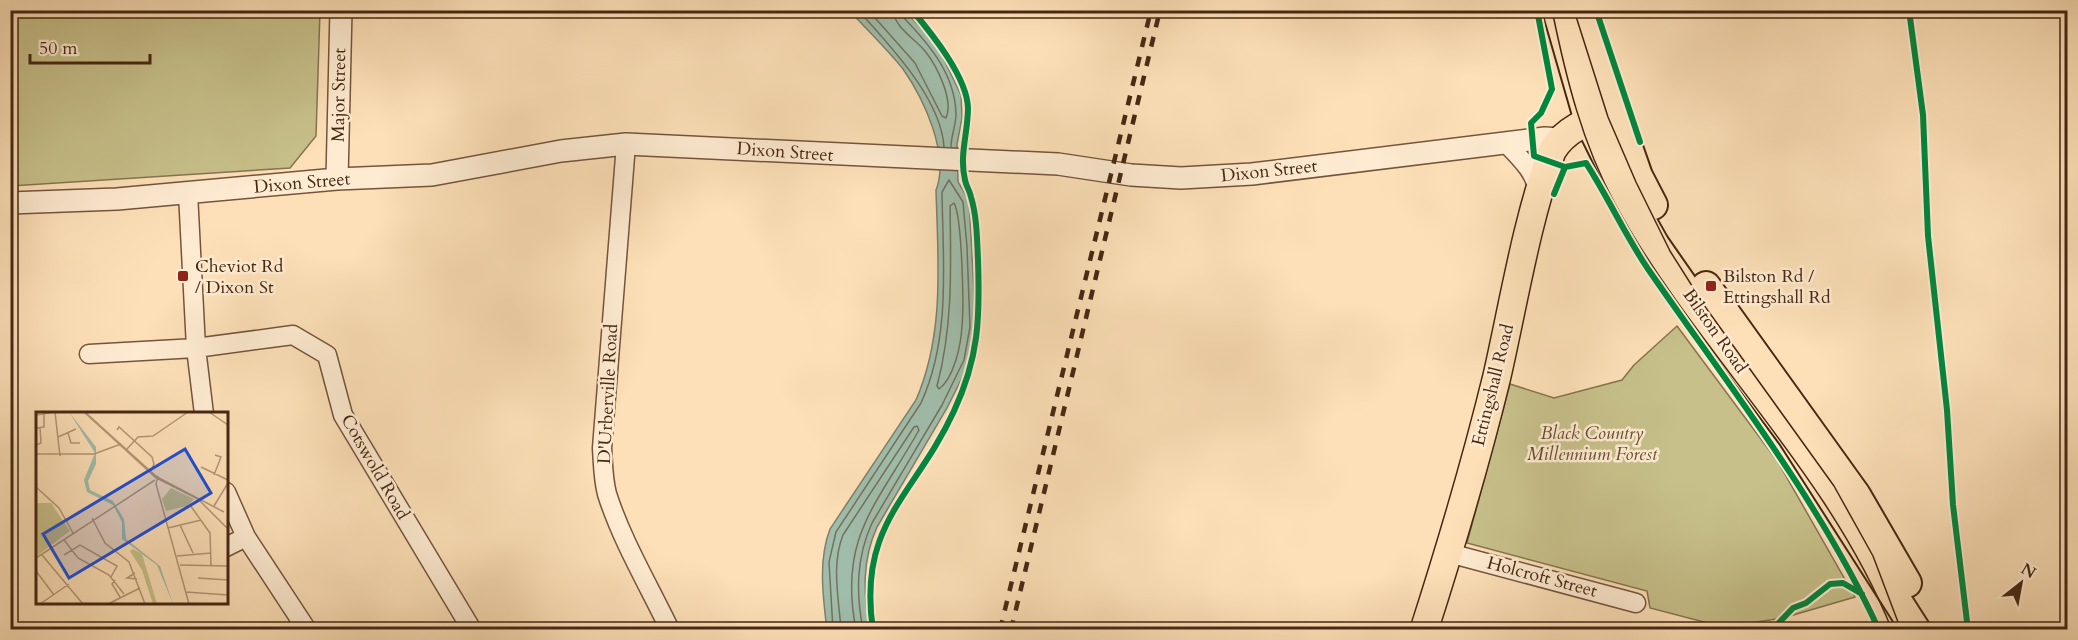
<svg xmlns="http://www.w3.org/2000/svg" width="2078" height="640" font-family="Cardo,serif">
<style>
.green{fill:#c7c08a;stroke:#86744e;stroke-width:1.5}
.water{fill:#a0bdab;stroke:#7c816e;stroke-width:1.5}
.lines{fill:none;stroke-linecap:round;stroke-linejoin:round}
.shore{stroke:#73725e;stroke-width:1.5}
.minor-casing{stroke:#74553c;stroke-width:21}
.tertiary-casing{stroke:#74553c;stroke-width:24}
.primary-casing{stroke:#462712;stroke-width:30}
.trunk-casing{stroke:#462712;stroke-width:32}
.minor{stroke:#feebd1;stroke-width:18}
.tertiary{stroke:#feebd1;stroke-width:21}
.primary{stroke:#fde0b8;stroke-width:27}
.trunk{stroke:#fde0b8;stroke-width:28}
.tram{stroke:#462712;stroke-width:1.5}
.rail{stroke:#462712;stroke-width:4.5;stroke-dasharray:10 10;stroke-linecap:butt}
.cycleway-casing{stroke:#feebd1;stroke-width:10}
.cycleway{stroke:#00873e;stroke-width:6}
.poi-dot{fill:#8f2418;stroke:#feebd1;stroke-width:2}
.labels{text-anchor:middle;dominant-baseline:central;stroke-width:5;stroke-linejoin:round;paint-order:stroke}
.street-label{font-size:18px;fill:#462712;stroke:#feebd1}
.poi-label{font-size:18px;fill:#462712;stroke:#feebd1;text-anchor:start}
.park-label{font-size:18px;font-style:italic;fill:#664d30;stroke:#feebd1}
.inset-road{fill:none;stroke:#b49676;stroke-width:1.5}
.view{fill:#1d4ed8;fill-opacity:0.15;stroke:#1d4ed8;stroke-width:3}
.inset-edge{fill:none;stroke:#462712;stroke-width:3}
</style>
<rect width="100%" height="100%" fill="#fde0b8"/>
<filter id="stains"><feTurbulence type="fractalNoise" baseFrequency=".00333" numOctaves="4"/><feColorMatrix values="0 0 0 0 .2 0 0 0 0 .09 0 0 0 0 .02 0 0 0 .5 -.17"/></filter>
<radialGradient id="worn" r=".72"><stop offset=".6" stop-color="#630" stop-opacity="0"/><stop offset="1" stop-color="#630" stop-opacity=".3"/></radialGradient>
<!-- green -->
<path class="green" d="M11,10L320,11L316,136L290,168L11,186Z
M1677,326L1778,462L1855,597L1783,618L1723,627L1650,608L1647,591L1467,543L1510,384L1554,398L1622,380L1634,365Z"/>
<!-- water -->
<path class="water" d="M850,11H905L937,45L961,95L962,118L957,144L958,182L969,200L976,327L970,362L947,408L877,527C862,560 863,594 870,629L827,630C823,597 818,560 830,529L916,400C945,333 938,261 936,190C950,155 924,99 903,69C887,49 867,30 850,11Z"/>
<g class="lines">
<!-- shore -->
<path class="shore" d="M858,10C889,45 941,98 944,147
M868,10L915,63L942,116L946,118C954,100 937,66 925,51C915,39 894,27 893,10
M901,10L903,17C929,44 955,74 956,114C956,125 951,136 951,147
M954,203C962,216 964,306 962,326C961,345 954,378 939,389L937,386C953,326 951,267 950,206Z
M833,630L829,562L836,532L921,403C951,337 943,263 942,192L949,180L963,202L967,247L970,327L964,360L942,405L872,523C856,558 856,593 863,630
M841,630C839,599 831,565 843,535L914,427L917,426L919,430C877,505 838,537 856,630"/>
<defs>
<path id="minor" d="M1505,142C1520,158 1534,170 1539,192
M626,144L602,448C603,463 603,479 607,494C622,541 649,586 670,630
M188,193L196,348L204,414
M89,354L196,348L293,335L327,355L343,415L472,630
M226,492L246,537L307,630
M226,547L246,537
M1449,553L1636,603"/>
<path id="tertiary" d="M337,179L341,10
M10,203L117,199L337,179L432,175L561,151L626,144L1058,164L1131,175L1181,178L1252,174L1545,138L1559,139"/>
<path id="primary" d="M1424,630C1451,546 1476,462 1497,376C1514,301 1526,224 1552,151C1564,131 1587,119 1609,117"/>
<path id="trunk" d="M1557,10L1589,121L1616,176L1655,245L1731,354L1792,436L1916,630
M1580,10L1638,176L1653,205
M1706,286L1856,495L1907,583"/>
</defs>
<!-- minor casing -->
<use href="#minor" class="minor-casing"/>
<!-- tertiary casing -->
<use href="#tertiary" class="tertiary-casing"/>
<!-- primary casing -->
<use href="#primary" class="primary-casing"/>
<!-- trunk casing -->
<use href="#trunk" class="trunk-casing"/>
<!-- minor -->
<use href="#minor" class="minor"/>
<!-- tertiary -->
<use href="#tertiary" class="tertiary"/>
<!-- primary -->
<use href="#primary" class="primary"/>
<!-- trunk -->
<use href="#trunk" class="trunk"/>
<!-- tram -->
<path class="tram" d="M1552,10C1566,78 1582,143 1615,204C1696,353 1828,470 1892,630
M1574,10L1608,117L1636,182L1670,251L1706,308L1834,486L1873,556L1901,630"/>
<!-- rail -->
<path class="rail" d="M1000,630L1151,10
M1011,630L1160,10"/>
<defs>
<path id="cycleway" d="M1537,10L1552,89L1541,113L1531,123L1534,156L1565,167
M1596,10L1640,142
M1909,10L1923,115L1928,236L1947,410L1953,505L1968,630
M1554,194L1565,167L1586,163C1608,197 1625,235 1648,269C1728,385 1820,501 1879,630
M873,630C857,523 915,496 954,411C979,357 980,318 978,260C977,239 977,217 971,197C970,191 966,186 965,180C959,155 968,133 968,108C967,77 932,34 912,10
M1772,630L1793,608L1806,603L1830,584L1843,583L1862,594"/>
</defs>
<!-- cycleway casing -->
<use href="#cycleway" class="cycleway-casing"/>
<!-- cycleway -->
<use href="#cycleway" class="cycleway"/>
</g>
<!-- markers -->
<g class="poi-dot">
<rect x="177" y="270" width="12" height="12" rx="3"/>
<rect x="1705" y="280" width="12" height="12" rx="3"/>
</g>
<g class="labels">
<!-- street labels -->
<g class="street-label">
<text transform="translate(339 95) rotate(-89)">Major Street</text>
<text transform="translate(785 152) rotate(4)">Dixon Street</text>
<text transform="translate(1269 171) rotate(-6)">Dixon Street</text>
<text transform="translate(302 183) rotate(-5)">Dixon Street</text>
<text transform="translate(1715 331) rotate(55)">Bilston Road</text>
<text transform="translate(1493 385) rotate(-76)">Ettingshall Road</text>
<text transform="translate(608 394) rotate(-87)">D'Urberville Road</text>
<text transform="translate(375 467) rotate(60)">Cotswold Road</text>
<text transform="translate(1542 577) rotate(15)">Holcroft Street</text>
</g>
<!-- poi labels -->
<g class="poi-label">
<text x="195" y="266">Cheviot Rd<tspan x="195" dy="21">/ Dixon St</tspan></text>
<text x="1723" y="276">Bilston Rd /<tspan x="1723" dy="21">Ettingshall Rd</tspan></text>
</g>
<!-- park labels -->
<g class="park-label">
<text x="1592" y="433">Black Country<tspan x="1592" dy="21">Millennium Forest</tspan></text>
</g>
</g>
<!-- overview -->
<g transform="translate(36 412)">
<rect width="192" height="192" fill="#fde0b8"/>
<path d="M135,76L158,87L151,94L130,99L126,87ZM0,91H15L34,119L2,143ZM97,137L106,142L121,192H117L106,158L94,139Z" fill="#c7c08a"/>
<path d="M33,0L60,35V52L52,69L54,78L77,89L88,107L90,127L124,154L137,192L121,153L86,127V110L77,93L51,80L48,68L59,41Z" fill="#a0bdab"/>
<path class="inset-road" d="M19,0L24,44M48,0L120,66L162,87L192,117M49,0L121,65L188,100M173,0L192,13M0,3L19,0M0,16L8,15V0M81,18L83,15L116,45L118,52L115,58M32,21L35,31H44M22,25L40,17M0,33L5,31L4,16M91,37L102,25L117,24L152,0M0,42H58L85,32M165,55L192,68M178,63L185,45L179,43M122,64L120,72L153,192M0,75L23,96L37,121M154,93L174,121L175,154M178,94L192,71M56,106L69,131L93,150L109,192M144,113L157,141M132,116L165,108M28,128L42,146L73,163L88,182M6,143L47,192M28,143L44,133L81,154L75,165M141,144L175,141M0,146L119,68M144,153L192,154M0,159L18,183M99,161L91,166L101,167M162,166L192,168M79,168L76,172L84,185M150,180L192,183M4,192L33,172M72,192L104,176"/>
<path class="view" d="M149,37L175,81L33,166L7,122Z"/>
<rect width="192" height="192" class="inset-edge"/>
</g>
<!-- margin -->
<rect width="2078" height="640" fill="none" stroke="#fde0b8" stroke-width="36"/>
<rect x="12" y="12" width="2054" height="616" fill="none" stroke="#462712" stroke-width="3"/>
<rect x="18" y="18" width="2042" height="604" fill="none" stroke="#462712" stroke-width="1.5"/>
<!-- north arrow -->
<g transform="translate(2021 583) rotate(31)" stroke="#feebd1" stroke-width="4.5" paint-order="stroke">
<path d="M0-4.5L10 22L0 15L-10 22Z" fill="#462712"/>
<text y="-9" font-size="16" font-weight="bold" text-anchor="middle" fill="#462712">N</text>
</g>
<!-- scale -->
<path d="M30 54v9h120v-9" fill="none" stroke="#462712" stroke-width="3"/>
<text x="39" y="54" font-size="18" fill="#462712" stroke="#feebd1" stroke-width="4.5" paint-order="stroke">50 m</text>
<rect width="100%" height="100%" filter="url(#stains)"/>
<rect width="100%" height="100%" fill="url(#worn)"/>
</svg>
